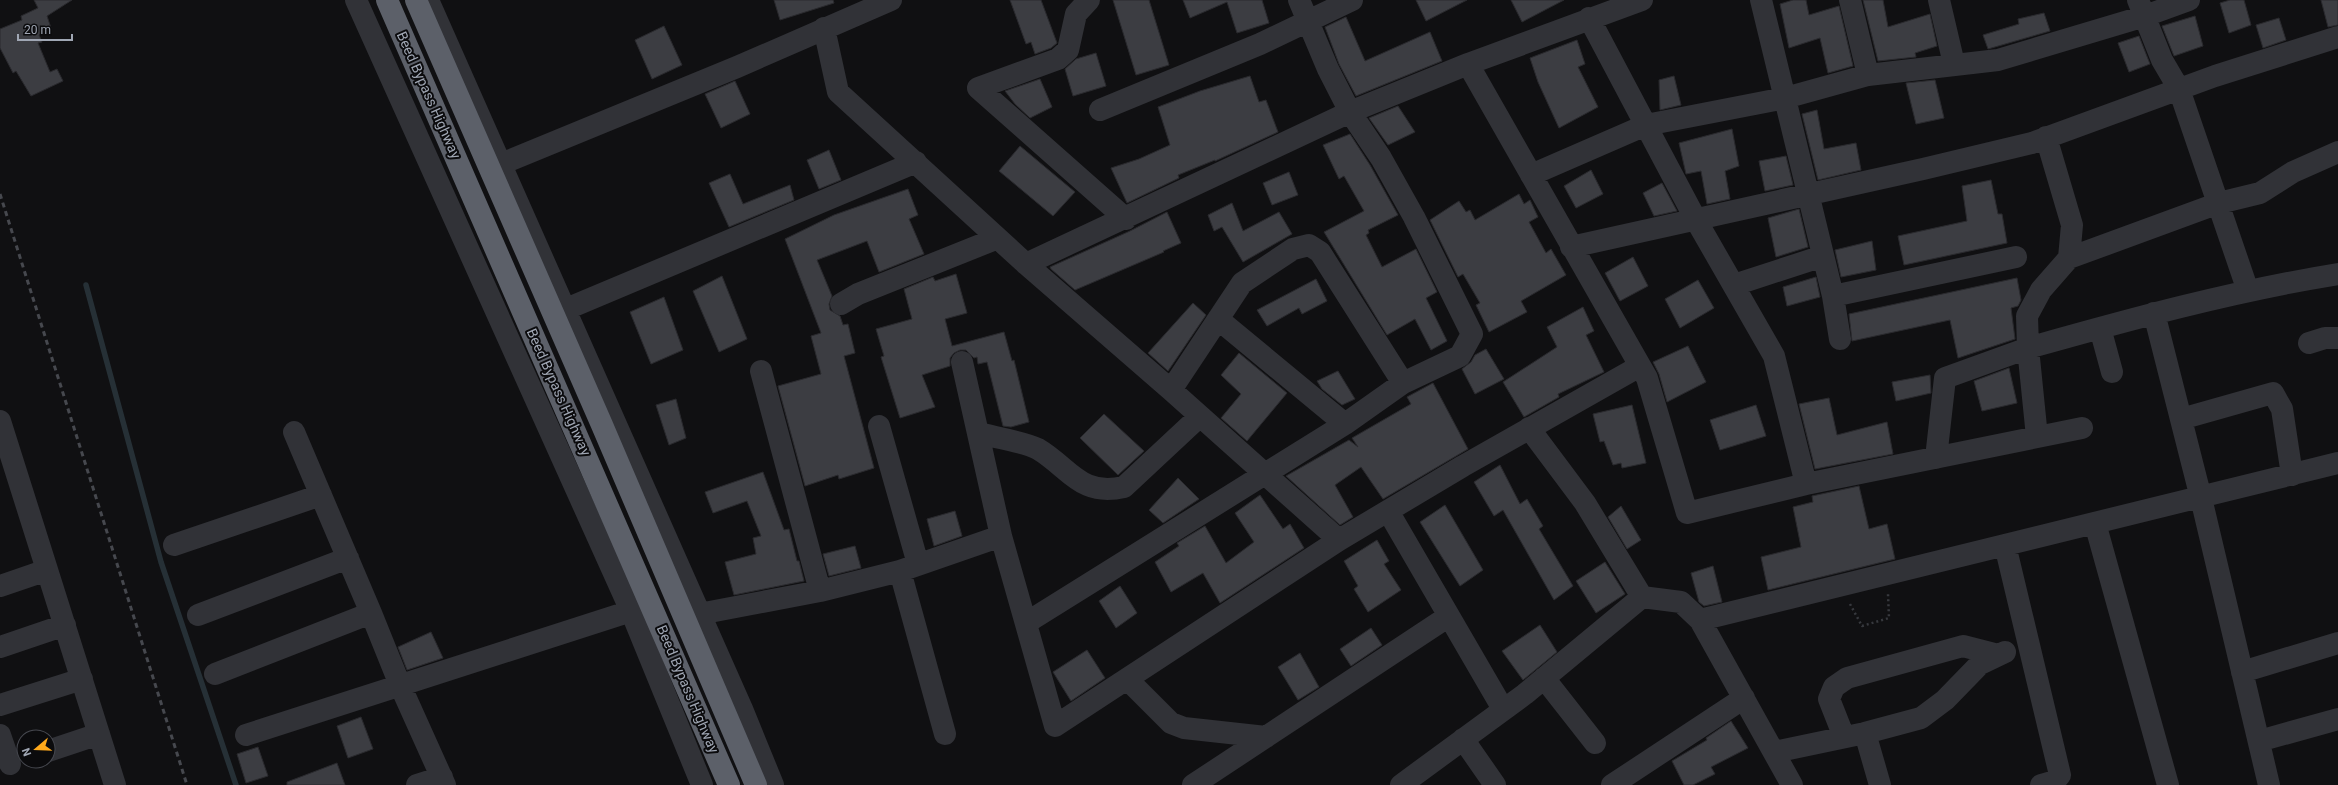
<svg xmlns="http://www.w3.org/2000/svg" width="2338" height="785" font-family="Roboto,sans-serif">
<style>
.lines{fill:none;stroke-linecap:round;stroke-linejoin:round}
.stream{stroke:#263036;stroke-width:5.5}
.building{fill:#3c3d42;stroke:#2a2a2e}
.path{stroke:#37393e;stroke-width:2.5;stroke-dasharray:2 3;stroke-linecap:butt}
.minor{stroke:#313237;stroke-width:22}
.highway{stroke:#5c6069;stroke-width:22}
.rail{stroke:#46484e;stroke-width:3;stroke-dasharray:5 4;stroke-linecap:butt}
.labels{text-anchor:middle;dominant-baseline:central;stroke-width:4;stroke-linejoin:round;paint-order:stroke}
.street-label{font-size:14px;fill:#a0a7b4;stroke:#0b0b0d}
</style>
<rect width="100%" height="100%" fill="#101012"/>
<g class="lines">
<!-- stream -->
<path class="stream" d="M86,285L161,562L236,785"/>
</g>
<!-- building -->
<path class="building" d="M34,0H72L47,16L51,28H45L47,32L39,35L42,42L38,43L50,72L57,69L63,81L31,96L16,71L13,73L0,48V29L22,20L21,16L38,8Z
M774,0H833L834,3L780,20Z
M1010,0H1041L1057,43L1051,48L1035,54L1031,42L1026,44Z
M1113,0H1149L1169,65L1136,75Z
M1183,0H1262L1269,23L1237,33L1227,2L1190,18Z
M1416,0H1467L1426,21Z
M1511,0H1564L1522,22Z
M1793,0H1806L1809,15L1839,6L1853,66L1828,73L1820,38L1789,48L1780,4Z
M1863,0H1883L1888,27L1930,14L1937,46L1915,53L1916,57L1878,61Z
M2230,0H2244L2251,25L2229,33L2220,3Z
M2321,0H2338V25L2328,27Z
M2044,13L2050,31L1988,49L1983,35L2019,24L2018,19Z
M2195,16L2203,46L2174,56L2162,26Z
M1346,17L1365,61L1430,32L1442,61L1356,96L1339,64L1325,27Z
M2279,18L2286,40L2263,48L2256,25Z
M664,26L682,65L652,79L635,40Z
M2139,36L2150,64L2129,72L2118,43Z
M1577,40L1585,64L1578,67L1598,107L1559,128L1538,82L1530,58Z
M1096,53L1106,86L1073,96L1065,69L1076,59Z
M1250,76L1259,102L1266,100L1278,132L1215,161V160L1178,175L1179,178L1127,203L1111,168L1139,159L1170,145L1158,107L1200,91Z
M1674,76L1681,105L1660,110L1659,80Z
M1040,79L1052,107L1030,118L1015,104L1005,91Z
M1935,80L1944,118L1916,124L1906,83Z
M735,81L750,114L721,128L705,94Z
M1398,106L1415,132L1388,145L1369,118Z
M1817,110L1824,149L1856,143L1861,170L1818,180L1802,114Z
M1732,129L1739,166L1725,171L1730,199L1707,204L1701,171L1686,174L1679,143Z
M1350,134L1370,165L1398,215L1368,230L1369,233L1366,235L1382,267L1416,249L1437,292L1426,298L1447,341L1431,350L1415,319L1387,335L1324,232L1364,211L1344,176L1339,179L1323,145Z
M1020,146L1075,192L1053,216L999,171Z
M829,150L841,180L819,189L807,160Z
M1786,156L1793,185L1765,191L1759,161Z
M1591,170L1603,194L1576,208L1564,186Z
M1289,172L1298,195L1272,205L1263,183Z
M730,174L743,204L790,185L794,200L729,227L709,183Z
M1991,180L1998,214H2002L2007,243L1904,265L1898,236L1967,221L1962,186Z
M1662,183L1677,211L1654,216L1643,193Z
M908,189L918,215L909,219L924,254L879,272L867,241L817,260L832,296L829,304L830,310L840,316L843,325L848,324L855,353L844,356L874,468L839,479L838,475L805,486L778,386L821,374L811,336L821,333L785,239L834,215Z
M1519,194L1524,204L1530,200L1538,217L1529,222L1546,253L1551,249L1566,275L1521,301L1527,312L1489,332L1476,305L1480,303L1463,274L1458,277L1430,220L1459,201L1466,212L1470,210L1475,220Z
M1232,203L1243,231L1279,212L1292,234L1243,262L1222,227L1214,231L1208,215Z
M1799,209L1808,247L1776,257L1768,218Z
M1167,212L1181,243L1163,251L1164,252L1075,290L1051,269L1050,267L1130,231Z
M1872,241L1876,270L1841,277L1835,250Z
M1633,257L1648,286L1620,301L1605,273Z
M956,274L967,313L945,319L952,346L1004,332L1012,361L1014,360L1029,422L1011,427L1003,426L987,362L978,364L977,357L974,358L966,350H960L954,353L950,358V366L922,375L935,407L900,418L881,357L884,356L876,329L912,319L904,289L933,277L935,281Z
M722,276L747,339L719,352L693,291Z
M1816,277L1820,297L1787,306L1783,287Z
M2017,278L2021,300L2018,306L2011,308L2015,339L1958,358L1950,320L1852,341L1849,314Z
M1316,279L1327,301L1302,314L1299,308L1267,326L1257,310Z
M1698,280L1714,308L1680,328L1665,299Z
M664,297L683,350L651,364L630,312Z
M1193,303L1206,315L1168,371L1148,353Z
M1583,307L1594,331L1586,335L1604,372L1558,394L1559,397L1524,417L1503,382L1557,347L1547,327Z
M1688,346L1706,382L1667,402L1659,374L1653,362Z
M1486,349L1504,379L1475,394L1462,369L1471,362L1475,355Z
M1239,353L1287,393L1247,441L1221,418L1241,394L1221,375Z
M2009,368L2017,403L1982,411L1974,381Z
M1338,371L1355,399L1342,405L1322,389L1317,381Z
M1930,375L1931,393L1896,401L1892,382Z
M1433,383L1468,449L1383,499L1361,467L1335,485L1353,517L1340,525L1286,476L1349,440L1358,447L1352,438L1411,404L1407,397Z
M1829,398L1837,435L1887,422L1893,454L1815,469L1799,404Z
M676,399L686,438L669,445L656,405Z
M1632,405L1646,463L1622,468L1621,463L1613,465L1604,441L1600,442L1593,414Z
M1756,405L1766,436L1720,450L1710,420Z
M1104,414L1144,451L1118,475L1080,438Z
M1500,465L1520,504L1527,499L1543,526L1539,529L1573,586L1554,600L1503,510L1494,516L1474,482Z
M763,472L784,530L789,529L797,561H799L804,581L734,595L725,562L756,554L753,538L761,536L747,501L713,513L705,492Z
M1178,478L1199,499L1163,523L1149,510Z
M1859,486L1869,529L1887,524L1895,559L1768,590L1761,557L1801,547L1793,507L1813,502L1812,496Z
M1260,495L1283,529L1290,524L1304,548L1220,603L1203,573L1171,592L1155,562L1179,546L1177,543L1205,526L1226,563L1254,542L1235,513Z
M1445,505L1483,570L1460,586L1420,522Z
M1621,506L1641,540L1627,549L1608,517Z
M955,511L962,536L934,546L927,519Z
M1377,540L1389,561L1384,564L1401,590L1368,612L1354,589L1358,586L1344,561Z
M855,546L861,568L829,576L823,554Z
M1605,562L1625,594L1596,613L1576,581Z
M1713,566L1722,602L1704,606L1699,602L1691,573Z
M1120,586L1137,613L1116,628L1099,601Z
M1540,625L1557,652L1523,680L1502,651Z
M1371,628L1382,645L1351,666L1340,649Z
M431,632L443,658L407,670L398,647Z
M1087,650L1105,678L1071,701L1053,672Z
M1300,653L1319,687L1298,700L1278,667Z
M361,717L373,749L348,758L337,726Z
M1731,721L1748,748L1711,767L1715,774L1693,785H1684L1672,761L1707,740L1706,738Z
M258,747L268,776L246,783L237,754Z
M337,763L345,785H287V782Z"/>
<g class="lines">
<!-- path -->
<path class="path" d="M1850,604L1862,626L1889,618L1888,594"/>
<!-- minor -->
<path class="minor" d="M356,0L631,611L702,785
M428,0L742,709L773,785
M1089,0L1076,14L1068,50L1058,59L978,88L1126,219
M1761,0L1833,296L1840,339
M1850,0L1868,75
M1939,0L1954,64
M2138,0L2162,60L2179,89L2248,291
M1589,18L1696,220L1774,356L1806,484
M824,28L838,92L1026,264L1171,390L1339,540
M1468,64L1647,378L1687,513L1806,484L2082,428
M1100,110L1260,44L1352,0
M501,164L737,67L891,0
M1531,175L1646,125L1785,98L1868,75L1998,60L2145,16L2189,0
M1571,247L1923,169L2032,143L2215,76L2338,37
M2069,258L2219,203L2260,193L2293,172L2338,152
M1026,264L1350,112L1468,64L1642,0
M1734,285L1823,256
M1833,296L2016,257
M841,304L858,294L998,238
M564,310L916,162
M2154,313L2201,498L2269,785
M1218,319L1345,424
M2100,328L2112,372
M2309,343L2325,338H2338
M962,362L1001,536
M761,371L820,591
M1171,390L1242,283L1293,249L1309,245L1320,252L1403,383
M2181,419L2273,393L2282,409L2292,475
M0,421L115,785
M879,426L918,564
M1529,428L1585,503L1642,597
M294,432L371,613L400,685L445,785
M978,433C993,437 1025,442 1038,449C1070,468 1080,497 1124,487L1199,417
M2037,437L2028,348C2131,319 2233,291 2338,274
M1936,458L1945,378L2028,348L2027,316L2041,290L2069,258L2072,225L2046,137
M1388,511L1503,709
M2095,523L2168,785
M174,545L321,495
M2005,545L2060,775L2055,781L2041,785
M900,571L945,734
M0,586L47,570
M699,614L820,591L900,571L1001,536L1055,726L1339,540L1463,466L1640,366
M198,615L348,558
M1700,620L2338,463
M1026,623L1345,424L1403,383L1460,356L1472,334L1414,217L1381,158L1350,112L1328,69L1299,0
M0,647L65,625
M2242,672L2338,643
M215,674L371,613
M1544,678L1595,743
M1127,679L1171,723L1184,728L1266,737
M0,705L82,679
M1865,733L1921,718L1945,700L1980,664L2005,652
M0,735L10,764
M246,735L631,611
M1844,737L1829,699L1834,687L1847,678L1963,646L1998,655
M1463,739L1495,785
M2259,741L2338,719
M48,751L99,734
M1774,752L1865,733L1880,785
M417,785L442,777
M1193,785L1449,616
M1401,785L1525,694L1642,597L1681,602L1700,620L1792,785
M1612,785L1744,698"/>
<!-- highway -->
<path class="highway" d="M387,0L729,785
M416,0L602,425L756,785"/>
<!-- rail -->
<path class="rail" d="M0,194L187,785"/>
</g>
<g class="labels">
<!-- street labels -->
<g class="street-label">
<text transform="translate(429 95) rotate(66)">Beed Bypass Highway</text>
<text transform="translate(559 392) rotate(66)">Beed Bypass Highway</text>
<text transform="translate(688 689) rotate(67)">Beed Bypass Highway</text>
</g>
</g>
<!-- north arrow -->
<g transform="translate(36 749) rotate(251)"><circle r="19" fill="#0b0b0d" stroke="#474950"/>
<path d="M0-3L7 15L0 10L-7 15Z" fill="#ffa91b"/>
<text y="-6" font-size="11" font-weight="bold" text-anchor="middle" fill="#a0a7b4">N</text>
</g>
<!-- scale -->
<path d="M18 34v6h54v-6" fill="none" stroke="#a0a7b4" stroke-width="2"/>
<text x="24" y="34" font-size="12" fill="#a0a7b4" stroke="#0b0b0d" stroke-width="3" paint-order="stroke">20 m</text>
</svg>
